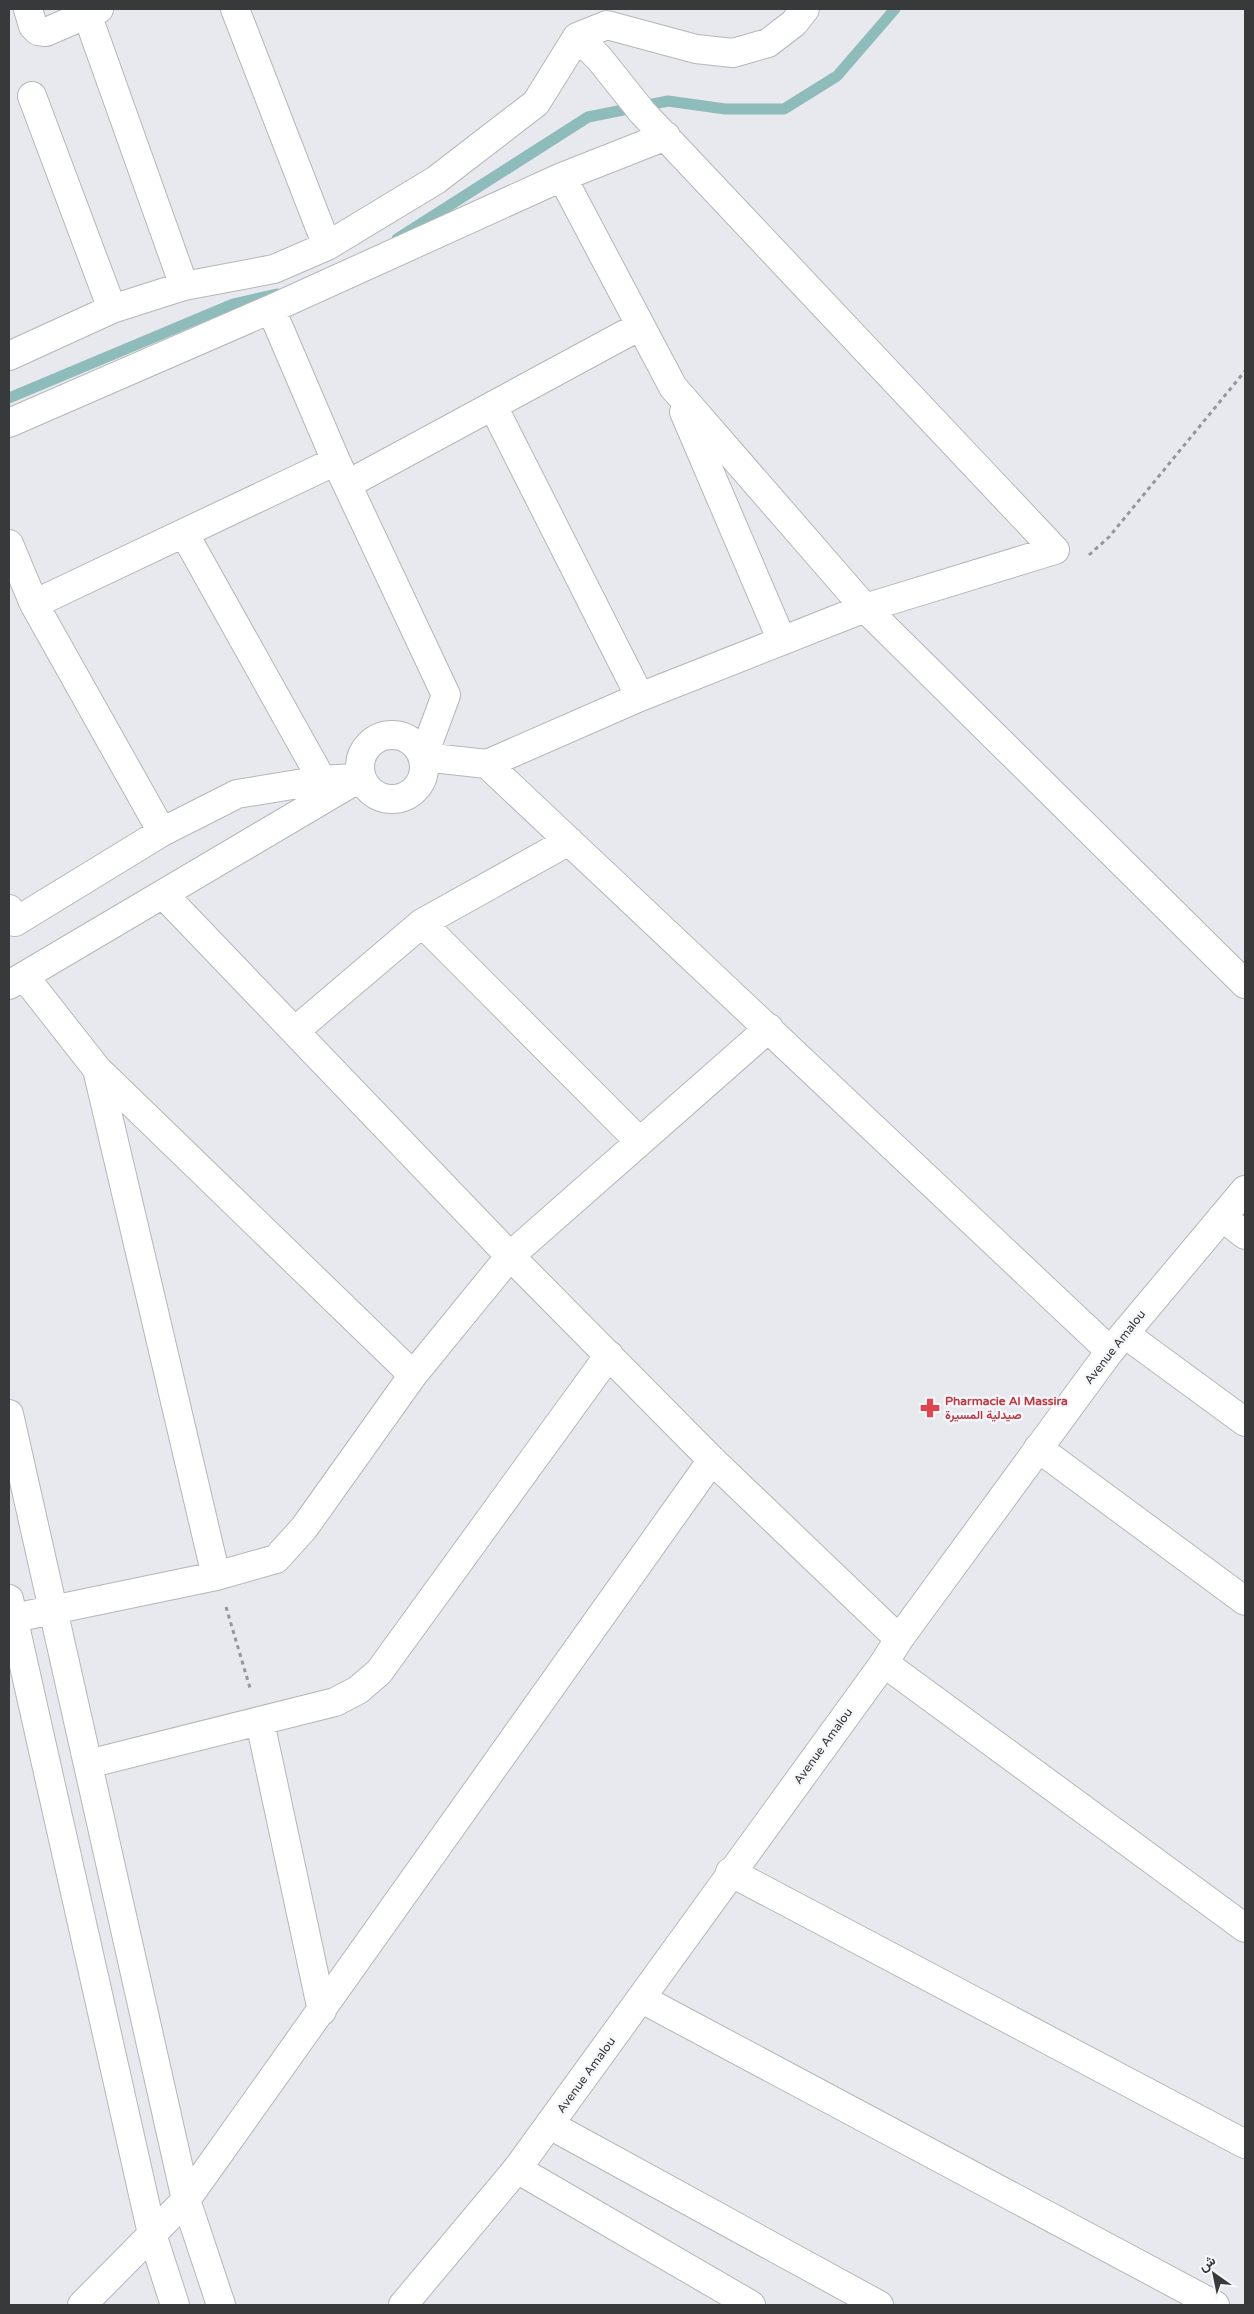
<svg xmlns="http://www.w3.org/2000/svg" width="1254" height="2314" font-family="'Varela Round',Vazirmatn,sans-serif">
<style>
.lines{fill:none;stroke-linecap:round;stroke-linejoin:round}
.stream{stroke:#8ebcbb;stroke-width:11}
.minor-casing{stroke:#b4b6ba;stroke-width:30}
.secondary-casing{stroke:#b4b6ba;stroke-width:30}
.path{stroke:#959699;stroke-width:3;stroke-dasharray:4 4;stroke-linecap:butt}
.minor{stroke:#fff;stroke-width:28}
.secondary{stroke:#fff;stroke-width:28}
.labels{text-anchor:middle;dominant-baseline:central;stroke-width:4.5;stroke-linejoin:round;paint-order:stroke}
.street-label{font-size:12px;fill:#38393a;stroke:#f5f7fb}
.health-label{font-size:12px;font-weight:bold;fill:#be3a42;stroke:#f5f7fb;text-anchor:start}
</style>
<rect width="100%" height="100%" fill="#e8e9ee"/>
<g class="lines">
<!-- stream -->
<path class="stream" d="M397,239L588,117L668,101L725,109H784L837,76L895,9
M9,398L233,304L277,294"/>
<defs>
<path id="minor" d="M28,9L33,26L38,31L46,32L99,9
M235,9L327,246
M87,14L184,286
M32,96L112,309
M562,177L673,387L865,608L1245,984
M271,309L336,461L446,695L423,757L487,764L640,697L865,608L1055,550L642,112L599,58L577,37
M9,356L112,309L184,286L274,269L327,246L436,180L536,103L577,37L607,25L696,49L733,53L768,43L794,23L805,9
M493,406L640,697
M684,412L782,641
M9,423L271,309L562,177L666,136
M348,484L640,326
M184,533L322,780
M9,544L34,604L162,832
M34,604L336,461
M360 767a32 32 0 1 1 64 0a32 32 0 1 1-64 0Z
M487,764L1110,1351
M163,894L510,1256L712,1460L899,1639
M9,909L15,922L162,832L237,794L322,780L354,778
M422,923L639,1141
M24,976L97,1069L413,1375
M9,985L361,777
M295,1031L422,923L569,841
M97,1069L216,1576
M1222,1217L1245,1235
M1125,1334L1245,1422
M9,1414L186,2200L221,2305
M1038,1448L1245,1601
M9,1599L152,2234L175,2305
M9,1619L216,1576L276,1559L304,1528L413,1375L510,1256L769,1028
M884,1663L1245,1928
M260,1722L322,2011
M88,1764L335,1702L358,1690L379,1672L609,1355
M730,1872L1245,2144
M642,1999L1215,2305
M550,2125L879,2305
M517,2169L751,2305
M82,2305L186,2200L712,1460"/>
<path id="secondary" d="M403,2305L517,2169L884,1663L899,1639L1110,1351L1245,1190"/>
</defs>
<!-- minor casing -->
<use href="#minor" class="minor-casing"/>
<!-- secondary casing -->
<use href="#secondary" class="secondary-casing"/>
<!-- path -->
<path class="path" d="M1089,555L1109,537L1245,371
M226,1607L250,1688"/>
<!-- minor -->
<use href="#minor" class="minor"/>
<!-- secondary -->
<use href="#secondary" class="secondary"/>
</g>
<!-- icons -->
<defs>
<symbol id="pharmacy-bare" viewBox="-9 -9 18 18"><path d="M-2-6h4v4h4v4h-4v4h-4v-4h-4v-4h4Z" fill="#e0444e" stroke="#f5f7fb" stroke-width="2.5" paint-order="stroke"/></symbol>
</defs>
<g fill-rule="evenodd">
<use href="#pharmacy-bare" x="916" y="1394" width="28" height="28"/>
</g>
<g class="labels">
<!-- street labels -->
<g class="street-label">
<text transform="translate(1115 1347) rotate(-52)">Avenue Amalou</text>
<text transform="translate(823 1746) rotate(-54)">Avenue Amalou</text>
<text transform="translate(586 2075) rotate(-54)">Avenue Amalou</text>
</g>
<!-- health labels -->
<g class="health-label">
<text x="945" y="1401">Pharmacie Al Massira<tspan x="945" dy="14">صيدلية المسيرة</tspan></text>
</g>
</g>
<!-- border -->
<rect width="1254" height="2314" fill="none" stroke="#38393a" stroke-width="20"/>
<!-- north arrow -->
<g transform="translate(1214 2274) rotate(327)" stroke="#f5f7fb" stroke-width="4" paint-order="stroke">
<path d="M0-4L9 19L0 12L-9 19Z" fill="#38393a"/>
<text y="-8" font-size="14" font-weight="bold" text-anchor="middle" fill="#38393a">ش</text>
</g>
</svg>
